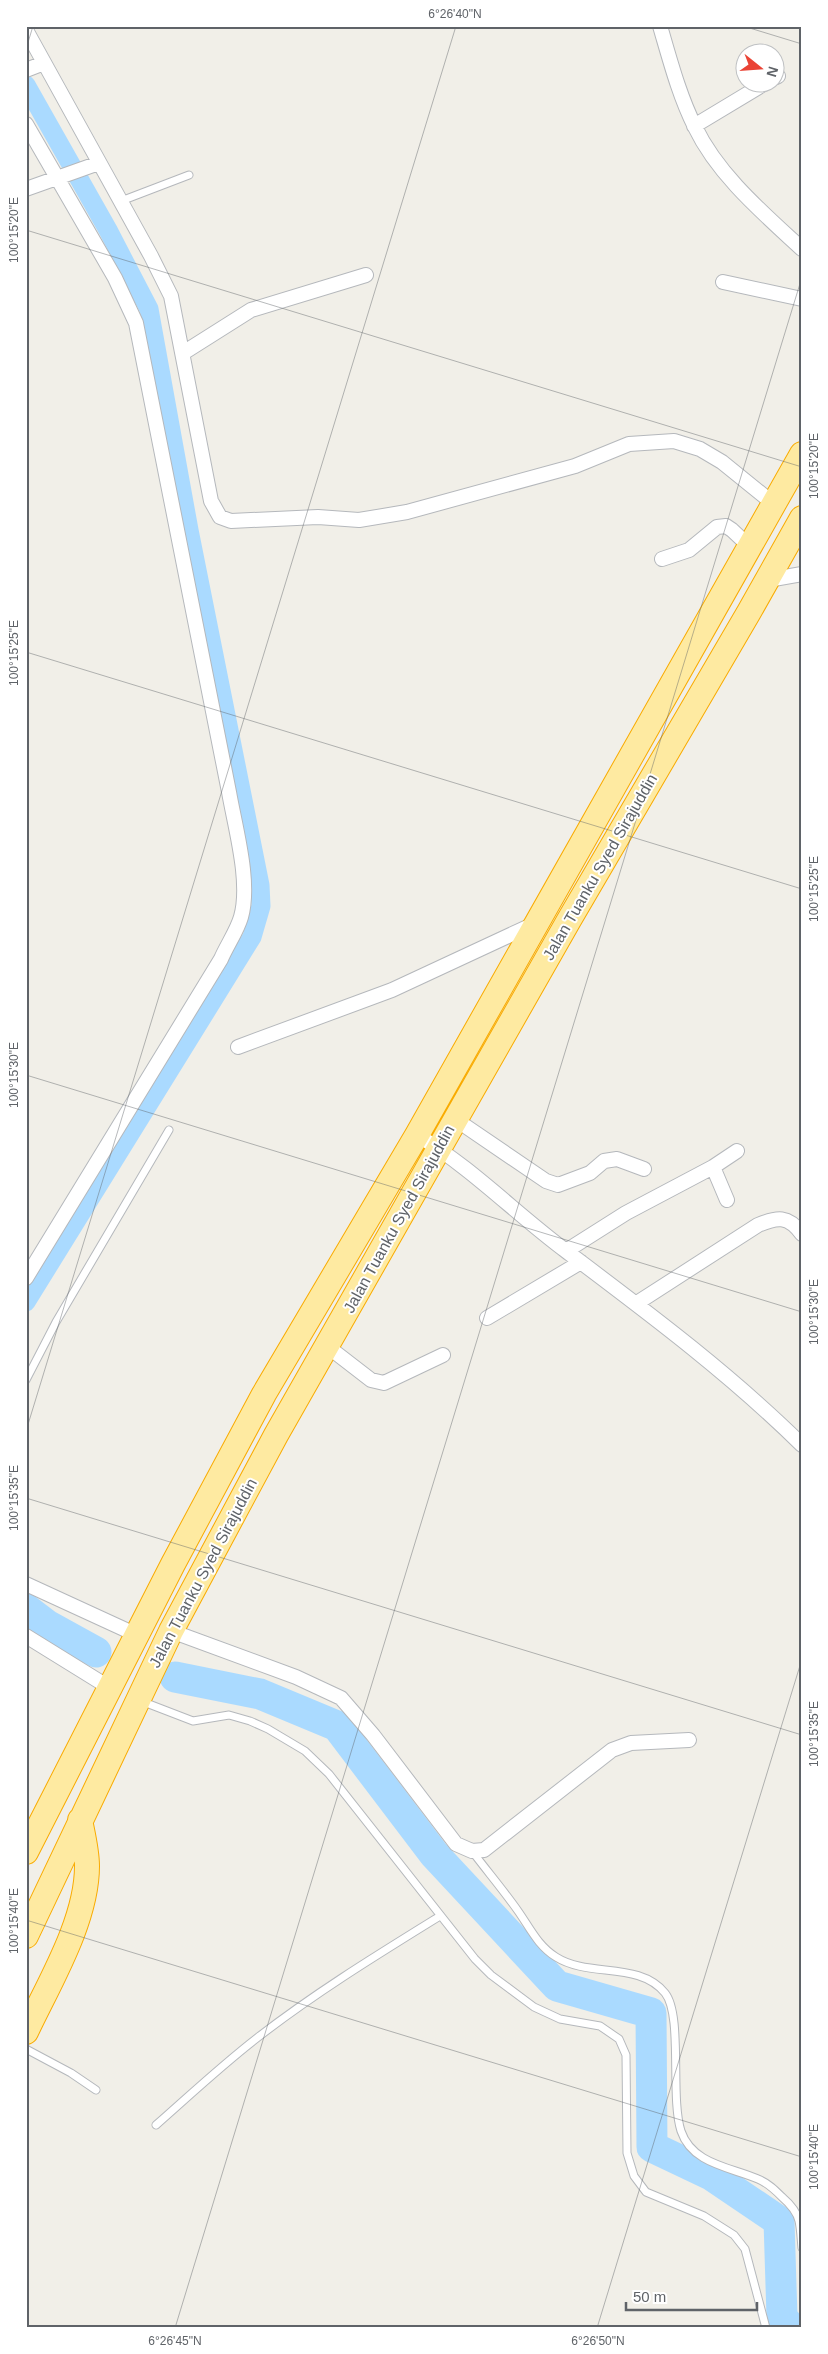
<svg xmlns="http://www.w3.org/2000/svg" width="828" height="2354" font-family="Helvetica,sans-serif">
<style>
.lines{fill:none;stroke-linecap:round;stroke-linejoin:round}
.canal{stroke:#aadaff;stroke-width:19}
.river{stroke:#aadaff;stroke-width:31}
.service-casing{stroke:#b5b8bc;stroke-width:9}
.minor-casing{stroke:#b5b8bc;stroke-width:16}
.trunk-casing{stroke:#f9ab00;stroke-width:26}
.service{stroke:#fff;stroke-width:7}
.minor{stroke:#fff;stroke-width:14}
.trunk{stroke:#feeaa1;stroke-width:24}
.ticks{fill:none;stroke:#5f6368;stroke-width:1;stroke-opacity:0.45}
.labels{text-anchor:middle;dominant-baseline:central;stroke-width:4;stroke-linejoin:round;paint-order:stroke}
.street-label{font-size:16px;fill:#5f6368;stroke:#fff}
.neatline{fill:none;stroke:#5f6368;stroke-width:2}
.ticks-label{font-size:12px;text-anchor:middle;fill:#5f6368}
</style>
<rect width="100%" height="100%" fill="#f1efe8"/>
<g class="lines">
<!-- canal -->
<path class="canal" d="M26,85L108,230L149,309L189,530L260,885L261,906L252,937L26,1302"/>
<!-- river -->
<path class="river" d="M26,1609L47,1625L96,1652
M175,1677L260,1694L337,1726L434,1854L557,1986L651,2013L652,2147L711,2175L779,2221L782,2317L791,2328"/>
<defs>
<path id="service" d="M121,201L189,175
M26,1380L56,1322L169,1130
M141,1701L193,1721L229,1715L250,1721L268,1729L305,1751L329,1774L475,1959L491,1975L534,2007L560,2019L600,2026L619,2039L626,2055L627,2153L634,2176L646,2192L704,2216L734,2235L745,2249L766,2328
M472,1851C487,1871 504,1891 518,1911C530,1928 538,1946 556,1957C589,1978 639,1961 665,1993C683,2015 670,2097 681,2131C692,2164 730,2167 758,2179C768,2183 775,2190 782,2197C789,2203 797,2212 799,2221C801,2230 801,2239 802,2248
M26,2049L71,2073L96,2090
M156,2125C189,2096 222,2065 257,2038C315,1993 377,1955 440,1916"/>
<path id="minor" d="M660,26C670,60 679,95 695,127C718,175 763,213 802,249
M26,30L151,256L171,296L211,501L220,517L231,521L318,517L359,520L407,512L575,466L629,444L674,441L700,449L722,462L774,504
M26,70L44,63
M776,77L778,76
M26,124L115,278L136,323L229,792C235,827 251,882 241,917C237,931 227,945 221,959L26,1278
M694,126L767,82
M26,189L99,163
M723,282L802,299
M183,353L251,310L366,275
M662,559L689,550L717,527L726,526L732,530L750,547
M768,580L802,574
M238,1047L392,990L534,924
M455,1119L546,1181L558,1185L590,1173L604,1161L617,1159L644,1169
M417,1135C472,1168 515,1213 566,1251C647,1312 729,1373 802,1445
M713,1167L727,1200
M566,1251L626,1213L713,1167L737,1151
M637,1303L758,1225C777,1217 788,1215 802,1234
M487,1318L581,1262
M327,1346L371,1380L384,1383L443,1355
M26,1584L137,1635
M171,1631L296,1677L341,1698L373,1735L456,1844L472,1851L484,1850L612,1750L631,1743L689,1740
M26,1636L110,1688"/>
<path id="trunk" d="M26,1852L173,1564L264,1394L417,1135L802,454
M26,1936L171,1631L276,1435L569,920L749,612L802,518
M26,2032C49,1983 87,1921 87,1866C87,1851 83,1835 80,1820"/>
</defs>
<!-- service casing -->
<use href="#service" class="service-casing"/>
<!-- minor casing -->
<use href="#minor" class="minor-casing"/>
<!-- trunk casing -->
<use href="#trunk" class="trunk-casing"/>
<!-- service -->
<use href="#service" class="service"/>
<!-- minor -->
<use href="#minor" class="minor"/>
<!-- trunk -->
<use href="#trunk" class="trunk"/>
</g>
<!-- ticks -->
<path class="ticks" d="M743,26L802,44M26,49L33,26M26,230L802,467M26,652L802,889M26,1075L802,1312M26,1431L456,26M26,1498L802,1735M26,1920L802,2157M175,2328L802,277M597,2328L802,1659"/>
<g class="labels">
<!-- street labels -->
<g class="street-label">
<text transform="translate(600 867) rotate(-60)">Jalan Tuanku Syed Sirajuddin</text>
<text transform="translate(399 1219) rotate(-61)">Jalan Tuanku Syed Sirajuddin</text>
<text transform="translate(203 1573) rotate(-62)">Jalan Tuanku Syed Sirajuddin</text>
</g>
</g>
<!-- border -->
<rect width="828" height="2354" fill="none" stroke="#ffffff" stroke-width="55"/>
<!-- north arrow -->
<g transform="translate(760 68) rotate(107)"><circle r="24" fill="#ffffff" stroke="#bfc1c3"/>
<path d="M0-4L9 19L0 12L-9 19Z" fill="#ea4335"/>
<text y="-8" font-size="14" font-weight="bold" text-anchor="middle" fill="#5f6368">N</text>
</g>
<!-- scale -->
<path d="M626 2302v8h131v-8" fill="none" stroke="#5f6368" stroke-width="2.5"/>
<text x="633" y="2302" font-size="15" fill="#5f6368" stroke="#ffffff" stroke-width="4" paint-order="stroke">50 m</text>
<rect x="28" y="28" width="772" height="2298" class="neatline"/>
<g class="ticks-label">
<text x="455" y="18">6°26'40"N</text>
<text transform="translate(14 230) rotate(-90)" y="4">100°15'20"E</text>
<text transform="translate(814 466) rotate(-90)" y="4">100°15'20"E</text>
<text transform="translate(14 653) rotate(-90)" y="4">100°15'25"E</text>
<text transform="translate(814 889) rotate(-90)" y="4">100°15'25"E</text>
<text transform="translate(14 1075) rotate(-90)" y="4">100°15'30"E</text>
<text transform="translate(814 1312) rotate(-90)" y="4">100°15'30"E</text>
<text transform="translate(14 1498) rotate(-90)" y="4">100°15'35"E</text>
<text transform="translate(814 1734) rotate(-90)" y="4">100°15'35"E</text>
<text transform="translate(14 1921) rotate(-90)" y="4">100°15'40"E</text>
<text transform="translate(814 2157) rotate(-90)" y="4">100°15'40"E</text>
<text x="175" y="2345">6°26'45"N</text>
<text x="598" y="2345">6°26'50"N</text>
</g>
</svg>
